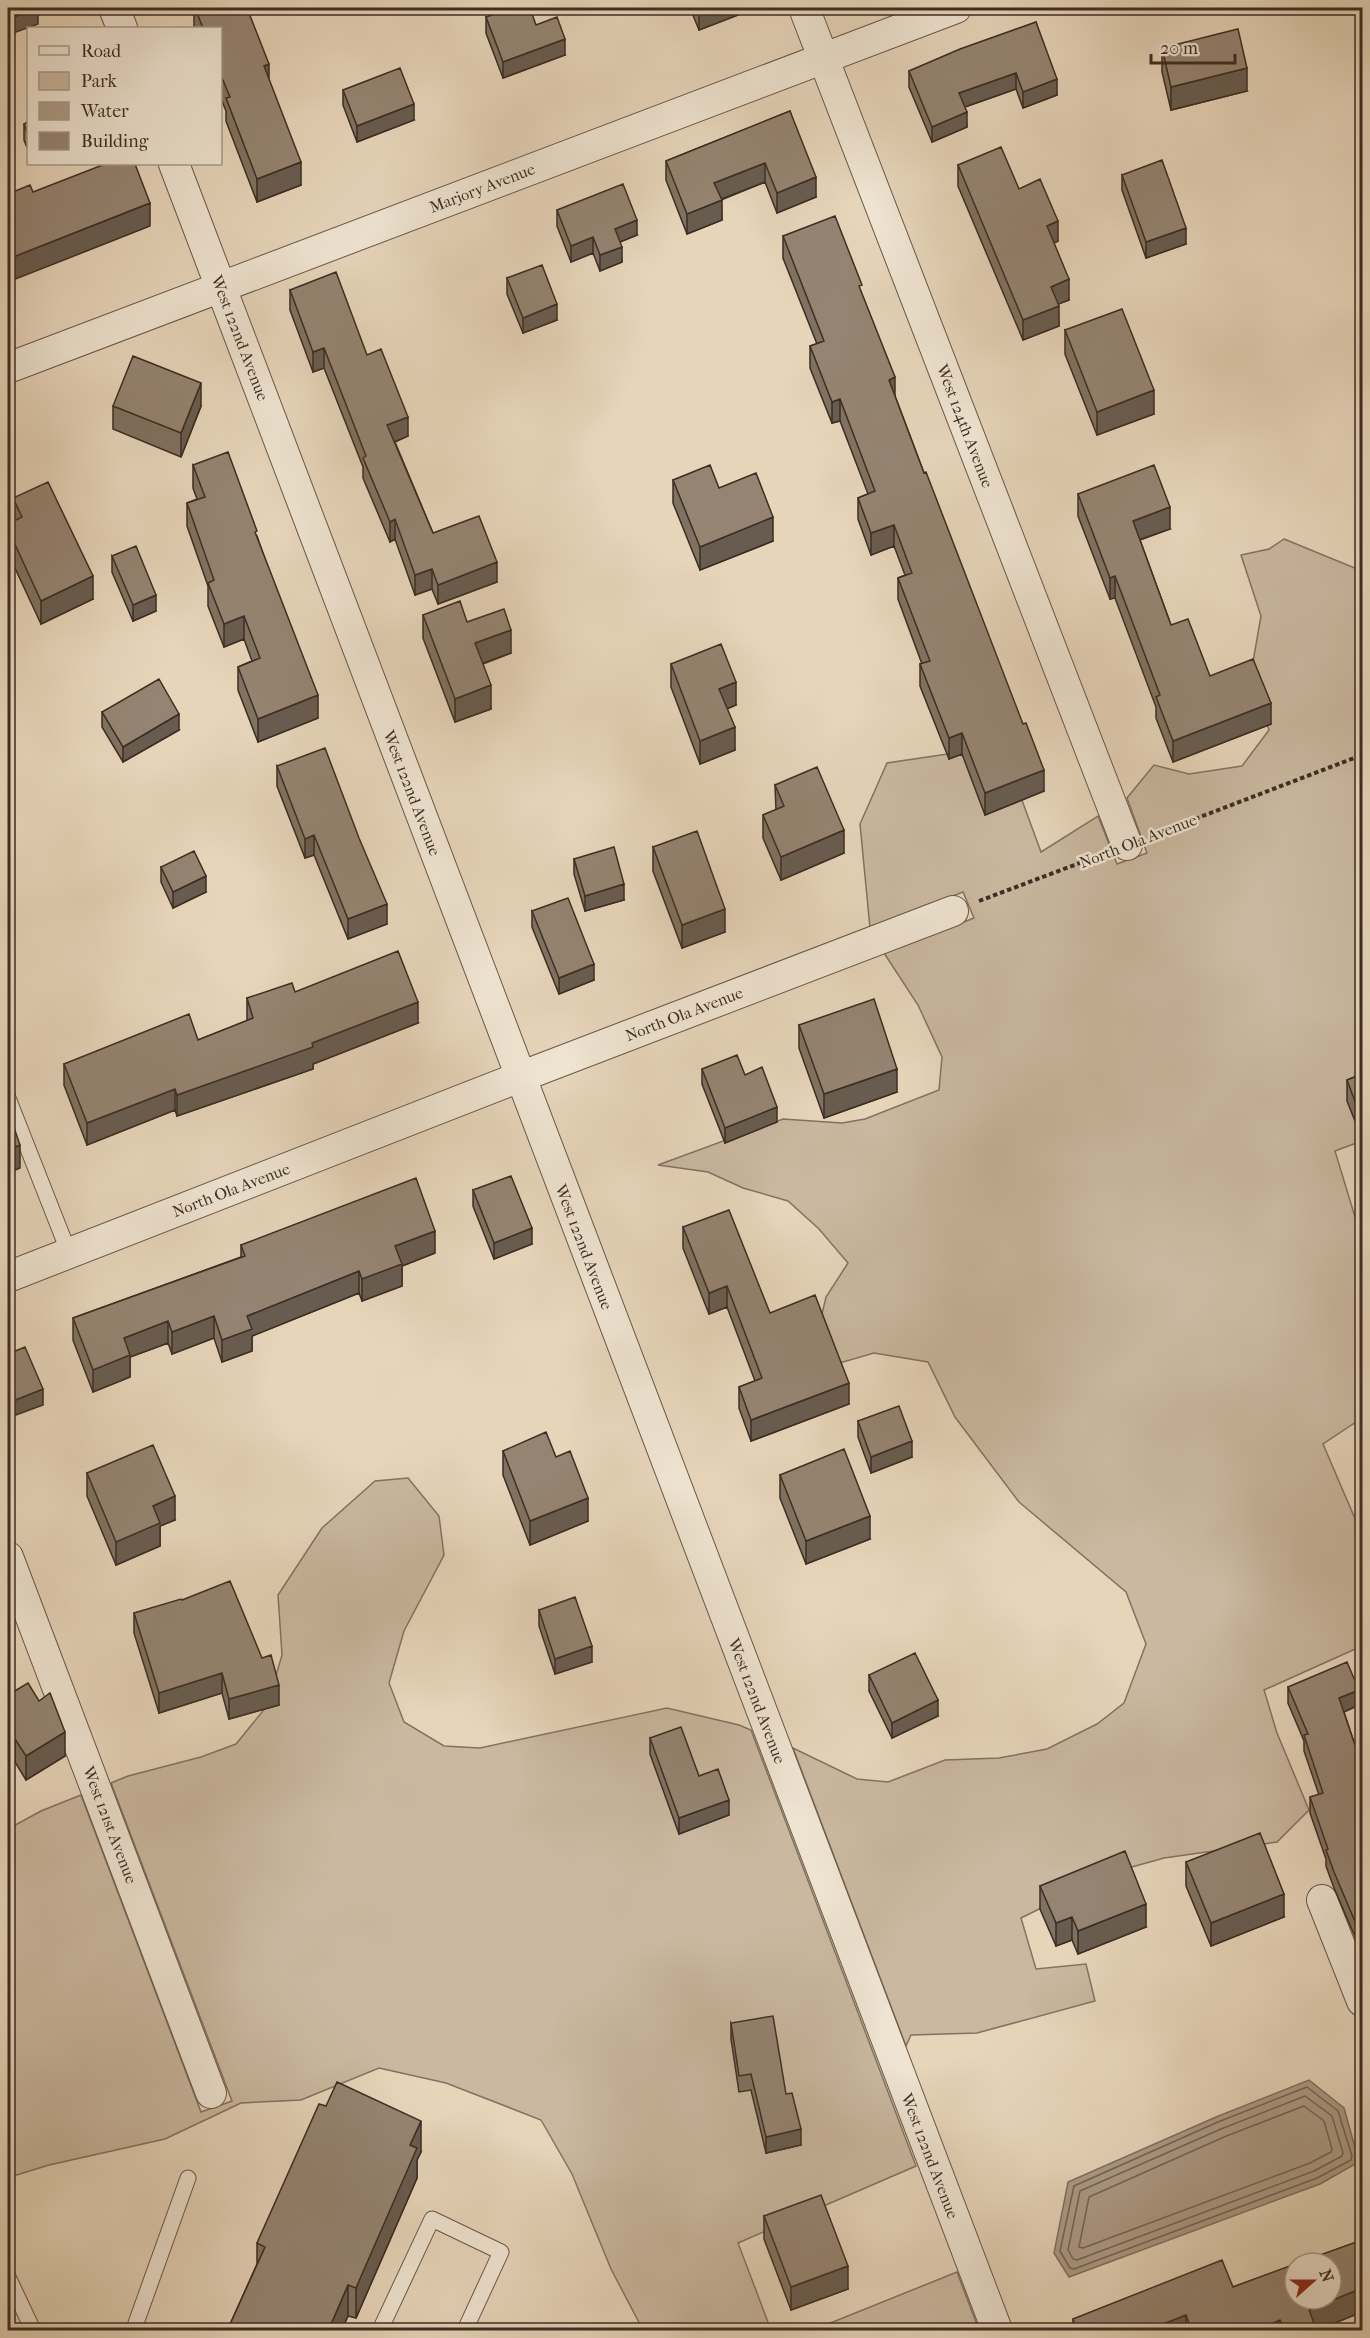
<svg xmlns="http://www.w3.org/2000/svg" width="1370" height="2338" font-family="'IM FELL French Canon',serif">
<style>
.green{fill:#cab8a0;stroke:#837262;stroke-width:1.5}
.water{fill:#ad9c87;stroke:#80705f;stroke-width:1.5}
.lines{fill:none;stroke-linecap:round;stroke-linejoin:round}
.shore{stroke:#746455;stroke-width:1.5}
.lane-casing{stroke:#675749;stroke-width:17}
.street-casing{stroke:#675749;stroke-width:32}
.path{stroke:#3c2d23;stroke-width:4;stroke-dasharray:4.5 3;stroke-linecap:butt}
.lane{stroke:#efe4d2;stroke-width:15}
.street{stroke:#efe4d2;stroke-width:30}
.wall{fill:#807262;stroke:#3c2d23;stroke-width:1.5}
.shaded-wall{fill:#685c50;stroke:#3c2d23;stroke-width:1.5}
.building{fill:#958472;stroke:#3c2d23;stroke-width:1.5}
.labels{text-anchor:middle;dominant-baseline:central;stroke-width:5;stroke-linejoin:round;paint-order:stroke}
.street-label{font-size:16px;fill:#3c2d23;stroke:#efe4d2}
</style>
<rect width="100%" height="100%" fill="#e7d5ba"/>
<filter id="stains"><feTurbulence type="fractalNoise" baseFrequency=".00333" numOctaves="4"/><feColorMatrix values="0 0 0 0 .2 0 0 0 0 .09 0 0 0 0 .02 0 0 0 .5 -.17"/></filter>
<radialGradient id="worn" r=".72"><stop offset=".6" stop-color="#630" stop-opacity="0"/><stop offset="1" stop-color="#630" stop-opacity=".3"/></radialGradient>
<!-- green -->
<path class="green" d="M1284,539L1357,569L1362,568V1141L1335,1151L1362,1240V1418L1323,1444L1362,1535V1646L1264,1690L1277,1733L1309,1810L1277,1842L1164,1858L1114,1872L1021,1918L1036,1969L1086,1964L1095,2001L977,2033L911,2035L906,2046L793,1748L857,1779L888,1782L945,1760L999,1758L1047,1749L1097,1724L1124,1703L1146,1644L1126,1592L1019,1502L955,1417L928,1362L874,1353L833,1365L813,1352L826,1297L848,1263L819,1229L788,1201L743,1188L708,1172L658,1165L783,1119L842,1123L865,1119L939,1090L942,1057L918,1005L884,953L974,918L963,892L870,928L860,824L887,763L968,751L1012,773L1041,852L1098,816L1117,864L1147,853L1127,798L1154,765L1189,774L1242,766L1269,730L1251,673L1261,616L1241,555L1269,549Z
M408,1478L439,1516L444,1555L404,1631L389,1683L404,1722L444,1746L480,1748L667,1708L739,1725L751,1730L916,2166L738,2243L771,2330H643L611,2269L572,2174L541,2120L446,2083L379,2068L301,2100L241,2103L165,2139L49,2165L10,2177L8,2170V1829L41,1811L81,1795L201,2112L232,2101L111,1783L128,1776L201,1757L236,1744L267,1706L282,1655L278,1595L322,1528L375,1481Z
M957,2272L979,2330H813Z"/>
<!-- water -->
<path class="water" d="M1309,2080L1344,2108L1359,2162L1320,2184L1069,2277L1054,2253L1068,2182L1216,2117Z"/>
<g class="lines">
<!-- shore -->
<path class="shore" d="M1307,2087L1338,2111L1352,2156L1351,2160L1317,2178L1074,2269L1070,2268L1060,2251L1074,2186L1218,2122Z
M1305,2096L1332,2116L1343,2153L1342,2156L1314,2171L1077,2260L1073,2259L1068,2250L1080,2191L1221,2129Z
M1304,2106L1324,2121L1332,2149L1331,2152L1310,2163L1083,2248L1079,2247L1089,2197L1224,2137Z"/>
<defs>
<path id="lane" d="M8,1098L69,1253
M8,2277L33,2330
M138,2330L136,2323L188,2178
M380,2330L432,2219L501,2252L465,2330"/>
<path id="street" d="M114,8L122,28
M804,8L1127,845
M174,164L997,2330
M8,368L956,8
M8,1277L520,1077L953,911
M8,1557L211,2093
M1322,1900L1362,2001"/>
</defs>
<!-- lane casing -->
<use href="#lane" class="lane-casing"/>
<!-- street casing -->
<use href="#street" class="street-casing"/>
<!-- path -->
<path class="path" d="M1153,835L1362,755
M979,901L1101,855"/>
<!-- lane -->
<use href="#lane" class="lane"/>
<!-- street -->
<use href="#street" class="street"/>
</g>
<!-- wall -->
<path class="wall" d="M194,8H247L301,185L257,202L226,121V111L220,96V28H194Z
M690,8H738V15L699,30Z
M486,17L565,55L503,78L486,33Z
M1036,22L1057,95L1023,108L1016,89L965,107L967,127L932,142L909,87V71Z
M1162,48L1247,91L1171,110L1162,72Z
M343,90L414,120L357,142L343,105Z
M790,111L816,197L777,213L765,182L721,200L722,220L687,234L666,180V161Z
M28,122V150L24,140V124Z
M958,165L1019,189L1058,241L1054,243L1069,300L1058,304L1059,326L1023,340L958,186Z
M1122,175L1186,244L1146,258L1122,190Z
M557,210L637,235L620,242L622,262L600,271L593,253L571,262L557,226Z
M783,236L862,295L895,396L1044,791L985,815L962,754L949,759L920,686V664H922L898,599V578L905,575L894,546L871,555L858,519V498L868,494L840,421L832,423L810,368V346L817,344L783,258Z
M507,278L557,320L523,333L507,294Z
M290,290L367,355L408,436L395,442L433,533L497,582L438,604L432,589L415,595L395,539L390,542L363,478V467L324,368L313,372L290,310Z
M1065,330L1154,414L1097,435L1065,354Z
M113,406H201L181,457L113,429Z
M193,465L257,536L318,718L258,742L238,690V667L252,661L244,639L224,647L208,606V586L187,526V503L197,499L193,488Z
M673,480L719,488L773,541L700,570L673,503Z
M1078,494L1170,529L1140,540L1171,625L1210,676L1271,724L1173,762L1156,718V707L1115,598L1110,599L1078,516Z
M13,498L93,599L41,624L8,553V524L13,521Z
M112,556L156,611L133,621L112,572Z
M423,615L467,622L511,653L483,664L491,709L455,722L423,638Z
M671,664L736,705L727,709L735,750L700,764L671,687Z
M102,712L179,730L123,762L102,727Z
M277,766L387,924L348,939L314,855L305,858L277,786Z
M775,785L844,853L781,880L763,838V815L776,810Z
M653,847L725,932L682,948L653,871Z
M574,859L624,900L585,911L574,874Z
M161,867L206,892L173,908L161,882Z
M532,911L594,980L559,994L532,927Z
M295,992L418,1023L313,1064V1069L177,1116L175,1110L87,1145L64,1085V1064L198,1040L247,1021V998Z
M799,1025L897,1092L824,1118L799,1048Z
M702,1069L745,1075L777,1122L725,1143L702,1084Z
M1362,1074V1163L1356,1148L1357,1126L1347,1101V1080Z
M473,1190L532,1244L494,1259L473,1206Z
M683,1227L770,1313L849,1404L751,1441L739,1408V1387L755,1381L727,1307L709,1314L683,1248Z
M241,1245L435,1253L402,1266V1286L362,1301L359,1293L252,1336V1351L222,1362L214,1338L172,1354L168,1343L130,1357V1377L93,1392L73,1340V1318L241,1257Z
M858,1421L912,1457L871,1473L858,1437Z
M503,1451L556,1457L588,1521L530,1545L503,1475Z
M87,1473L175,1520L160,1526V1546L116,1565L87,1496Z
M780,1475L870,1539L806,1564L780,1498Z
M182,1600L279,1705L229,1719L222,1693L159,1713L134,1633V1613Z
M539,1610L592,1662L555,1674L539,1626Z
M869,1675L938,1716L892,1738L869,1691Z
M1288,1687L1359,1705L1344,1712L1362,1766V1953L1334,1888L1326,1866V1859L1310,1813V1797L1319,1795L1304,1751V1741L1288,1703Z
M8,1695L65,1756L26,1780L15,1762L8,1767Z
M650,1738L699,1776L729,1815L679,1834L650,1754Z
M1186,1862L1284,1917L1211,1946L1186,1886Z
M1040,1886L1146,1927L1078,1954L1072,1940L1056,1946L1040,1909Z
M731,2023L801,2145L766,2153L751,2090L739,2092L731,2039Z
M421,2152L417,2160V2178L356,2318L348,2316L341,2331H227L257,2264V2243Z
M764,2216L848,2289L791,2310L764,2239Z
M1362,2240V2312L1317,2330V2331H1073V2319L1233,2287Z"/>
<!-- shaded-wall -->
<path class="shaded-wall" d="M38,8V24L8,35V19Z
M703,8H738V15L699,30V9Z
M565,39V55L503,78V62Z
M269,64V87L264,66Z
M1247,68V91L1171,110V87Z
M1016,73V89L959,109V93Z
M1057,79V95L1023,108V92Z
M414,104V120L357,142V126Z
M967,112V127L932,142V127Z
M301,162V185L257,202V179Z
M765,163V182L714,202V183Z
M816,177V197L777,213V193Z
M722,200V220L687,234V214Z
M150,203V226L8,282V259Z
M637,220V235L615,244V229Z
M1058,221V241L1047,246V226Z
M1186,228V244L1146,258V242Z
M593,237V253L571,262V246Z
M622,247V262L600,271V255Z
M1069,279V300L1051,307V287Z
M557,304V320L523,333V318Z
M1059,306V326L1023,340V320Z
M324,348V368L313,372V352Z
M895,377V399L889,380Z
M201,383V406L181,457V433Z
M1154,390V414L1097,435V412Z
M840,399V421L832,423V402Z
M408,417V436L387,445V425Z
M1170,507V529L1133,542V521Z
M773,517V541L700,570V547Z
M395,519V539L390,542V522Z
M894,525V546L871,555V533Z
M497,562V582L438,604V585Z
M432,569V589L415,595V575Z
M93,576V599L41,624V601Z
M1115,576V598L1110,599V578Z
M156,595V611L133,621V605Z
M244,616V639L224,647V624Z
M511,630V653L475,666V643Z
M736,682V705L719,712V689Z
M491,685V709L455,722V699Z
M318,695V718L258,742V719Z
M1271,703V724L1173,762V741Z
M179,714V730L123,762V747Z
M735,727V750L700,764V741Z
M962,733V754L949,759V738Z
M1044,770V791L985,815V793Z
M844,830V853L781,880V857Z
M314,835V855L305,858V839Z
M206,876V892L173,908V892Z
M624,884V900L585,911V896Z
M387,904V924L348,939V919Z
M725,909V932L682,948V925Z
M594,964V980L559,994V978Z
M418,1002V1023L313,1064V1069L177,1116V1095Z
M897,1069V1092L824,1118V1094Z
M175,1089V1110L87,1145V1123Z
M777,1107V1122L725,1143V1128Z
M20,1145V1168L8,1173V1150Z
M532,1228V1244L494,1259V1243Z
M435,1231V1253L402,1266V1286L362,1301V1279L395,1246Z
M359,1271V1293L252,1336V1351L222,1362V1340L247,1316Z
M727,1286V1307L709,1314V1293Z
M214,1316V1338L172,1354V1332Z
M168,1321V1343L130,1357V1377L93,1392V1370L124,1338Z
M849,1383V1404L751,1441V1420Z
M43,1389V1405L8,1418V1403Z
M912,1441V1457L871,1473V1457Z
M175,1496V1520L160,1526V1546L116,1565V1542L153,1506Z
M588,1498V1521L530,1545V1521Z
M870,1516V1539L806,1564V1541Z
M592,1646V1662L555,1674V1659Z
M222,1673V1693L159,1713V1693Z
M279,1685V1705L229,1719V1699Z
M1359,1690V1705L1339,1714V1698Z
M938,1700V1716L892,1738V1723Z
M65,1732V1756L26,1780V1756Z
M15,1739V1762L8,1767V1744Z
M729,1800V1815L679,1834V1818Z
M1284,1894V1917L1211,1946V1923Z
M1146,1904V1927L1078,1954V1931Z
M1072,1917V1940L1056,1946V1923Z
M421,2121V2152L417,2160V2178L356,2318V2288L410,2145Z
M801,2129V2145L766,2153V2137Z
M848,2266V2289L791,2310V2287Z
M348,2285V2316L341,2331H328Z
M1362,2288V2312L1315,2331L1309,2310Z
M1186,2315V2331H1145Z
M1280,2320V2331H1254Z"/>
<!-- building -->
<path class="building" d="M8,8H38L8,19Z
M195,8H247L269,64L264,66L301,162L257,179L226,98L230,97L220,73V28H203Z
M512,8H530L536,25L557,17L565,39L503,62L486,17Z
M1036,22L1057,79L1023,92L1016,73L959,93L967,112L932,127L909,71L960,49Z
M1238,29L1247,68L1171,87L1162,48Z
M400,68L414,104L357,126L343,90Z
M790,111L816,177L777,193L765,163L714,183L722,200L687,214L666,161Z
M28,122V135L24,124Z
M1001,147L1019,189L1040,179L1058,221L1047,226L1069,279L1051,287L1059,306L1023,320L958,165Z
M1162,160L1186,228L1146,242L1122,175Z
M105,164H135L150,203L8,259V194L30,185L33,192Z
M623,184L637,220L615,229L622,247L600,255L593,237L571,246L557,210Z
M835,216L862,285L859,286L895,377L889,380L924,473L926,472L1023,724L1026,723L1044,770L985,793L962,733L949,738L920,664L930,661L898,578L912,573L894,525L871,533L858,498L875,491L840,399L832,402L810,346L824,341L783,236Z
M542,265L557,304L523,318L507,278Z
M336,272L367,355L381,349L408,417L387,425L433,533L479,516L497,562L438,585L432,569L415,575L395,519L390,522L363,458L366,456L324,348L313,352L290,290Z
M1122,309L1154,390L1097,412L1065,330Z
M133,356L201,383L181,433L113,406Z
M228,452L257,531L255,532L318,695L258,719L238,667L260,658L244,616L224,624L208,583L214,580L187,503L205,497L193,465Z
M710,465L719,488L756,473L773,517L700,547L673,480Z
M1154,465L1170,507L1133,521L1171,625L1188,619L1210,676L1253,659L1271,703L1173,741L1156,697L1160,695L1115,576L1110,578L1078,494Z
M48,482L93,576L41,601L8,529V524L22,517L13,498Z
M136,546L156,595L133,605L112,556Z
M460,601L467,622L504,609L511,630L475,643L491,685L455,699L423,615Z
M721,644L736,682L719,689L735,727L700,741L671,664Z
M159,679L179,714L123,747L102,712Z
M325,748L359,838L387,904L348,919L314,835L305,839L277,766Z
M817,767L844,830L781,857L763,815L784,806L775,785Z
M697,831L725,909L682,925L653,847Z
M614,847L624,884L585,896L574,859Z
M194,851L206,876L173,892L161,867Z
M568,898L594,964L559,978L532,911Z
M398,951L418,1002L312,1043L313,1047L177,1095L175,1089L87,1123L64,1064L189,1014L198,1040L253,1018L247,998L292,983L295,992Z
M874,999L897,1069L824,1094L799,1025Z
M737,1055L745,1075L762,1067L777,1107L725,1128L702,1069Z
M1362,1074V1120L1347,1080Z
M8,1110L20,1145L8,1150Z
M1362,1124V1142L1356,1126Z
M511,1176L532,1228L494,1243L473,1190Z
M416,1178L435,1231L395,1246L402,1264L362,1279L359,1271L247,1316L252,1329L222,1340L214,1316L172,1332L168,1321L124,1338L130,1355L93,1370L73,1318L245,1256L241,1245Z
M729,1210L770,1313L815,1295L849,1383L751,1420L739,1387L762,1378L727,1286L709,1293L683,1227Z
M25,1347L43,1389L8,1403V1354Z
M899,1406L912,1441L871,1457L858,1421Z
M546,1432L556,1457L570,1451L588,1498L530,1521L503,1451Z
M153,1445L175,1496L153,1506L160,1523L116,1542L87,1473Z
M844,1449L870,1516L806,1541L780,1475Z
M230,1581L262,1658L271,1655L279,1685L229,1699L222,1673L159,1693L134,1613L181,1599L182,1600Z
M575,1597L592,1646L555,1659L539,1610Z
M915,1653L938,1700L892,1723L869,1675Z
M1347,1662L1359,1690L1339,1698L1362,1766V1938L1334,1872L1326,1850L1328,1849L1310,1797L1323,1793L1304,1735L1308,1734L1288,1687Z
M28,1683L39,1701L50,1693L65,1732L26,1756L15,1739L8,1744V1695Z
M681,1727L699,1776L718,1769L729,1800L679,1818L650,1738Z
M1260,1833L1284,1894L1211,1923L1186,1862Z
M1125,1851L1146,1904L1078,1931L1072,1917L1056,1923L1040,1886Z
M773,2016L786,2094L792,2093L801,2129L766,2137L751,2074L739,2076L731,2023Z
M337,2082L421,2121L410,2145L417,2148L356,2288L348,2285L328,2331H227L265,2247L257,2243L319,2104L326,2106Z
M821,2195L848,2266L791,2287L764,2216Z
M1362,2240V2288L1309,2310L1317,2331H1285L1280,2320L1254,2331H1192L1186,2315L1145,2331H1077L1073,2319L1222,2260L1233,2287L1295,2264V2299H1331V2263H1298Z"/>
<g class="labels">
<!-- street labels -->
<g class="street-label">
<text transform="translate(482 188) rotate(-21)">Marjory Avenue</text>
<text transform="translate(240 338) rotate(69)">West 122nd Avenue</text>
<text transform="translate(965 426) rotate(69)">West 124th Avenue</text>
<text transform="translate(412 793) rotate(69)">West 122nd Avenue</text>
<text transform="translate(1138 841) rotate(-21)">North Ola Avenue</text>
<text transform="translate(684 1014) rotate(-21)">North Ola Avenue</text>
<text transform="translate(231 1190) rotate(-21)">North Ola Avenue</text>
<text transform="translate(584 1247) rotate(69)">West 122nd Avenue</text>
<text transform="translate(757 1701) rotate(69)">West 122nd Avenue</text>
<text transform="translate(110 1825) rotate(69)">West 121st Avenue</text>
<text transform="translate(930 2156) rotate(69)">West 122nd Avenue</text>
</g>
</g>
<!-- margin -->
<rect width="1370" height="2338" fill="none" stroke="#e7d5ba" stroke-width="30"/>
<rect x="9" y="9" width="1352" height="2320" fill="none" stroke="#3c2d23" stroke-width="3"/>
<rect x="15" y="15" width="1340" height="2308" fill="none" stroke="#3c2d23" stroke-width="1.5"/>
<!-- legend -->
<rect x="27" y="27" width="195" height="138" fill="#efe4d2" stroke="#a79b8c" stroke-width="1.5"/>
<rect x="39" y="46" width="30" height="9" fill="#efe4d2" stroke="#a79b8c" stroke-width="1.5"/>
<text x="81" y="57" font-size="18" fill="#3c2d23">Road</text>
<rect x="39" y="72" width="30" height="18" fill="#cab8a0" stroke="#a79b8c" stroke-width="1.5"/>
<text x="81" y="87" font-size="18" fill="#3c2d23">Park</text>
<rect x="39" y="102" width="30" height="18" fill="#ad9c87" stroke="#a79b8c" stroke-width="1.5"/>
<text x="81" y="117" font-size="18" fill="#3c2d23">Water</text>
<rect x="39" y="132" width="30" height="18" fill="#958472" stroke="#a79b8c" stroke-width="1.5"/>
<text x="81" y="147" font-size="18" fill="#3c2d23">Building</text>
<!-- north arrow -->
<g transform="translate(1313 2281) rotate(69)"><circle r="28" fill="#efe4d2" stroke="#a79b8c" stroke-width="1.5"/>
<path d="M0-4.5L10 22L0 15L-10 22Z" fill="#8f2418"/>
<text y="-9" font-size="16" font-weight="bold" text-anchor="middle" fill="#3c2d23">N</text>
</g>
<!-- scale -->
<path d="M1151 54v9h84v-9" fill="none" stroke="#3c2d23" stroke-width="3"/>
<text x="1160" y="54" font-size="18" fill="#3c2d23" stroke="#efe4d2" stroke-width="4.5" paint-order="stroke">20 m</text>
<rect width="100%" height="100%" filter="url(#stains)"/>
<rect width="100%" height="100%" fill="url(#worn)"/>
</svg>
